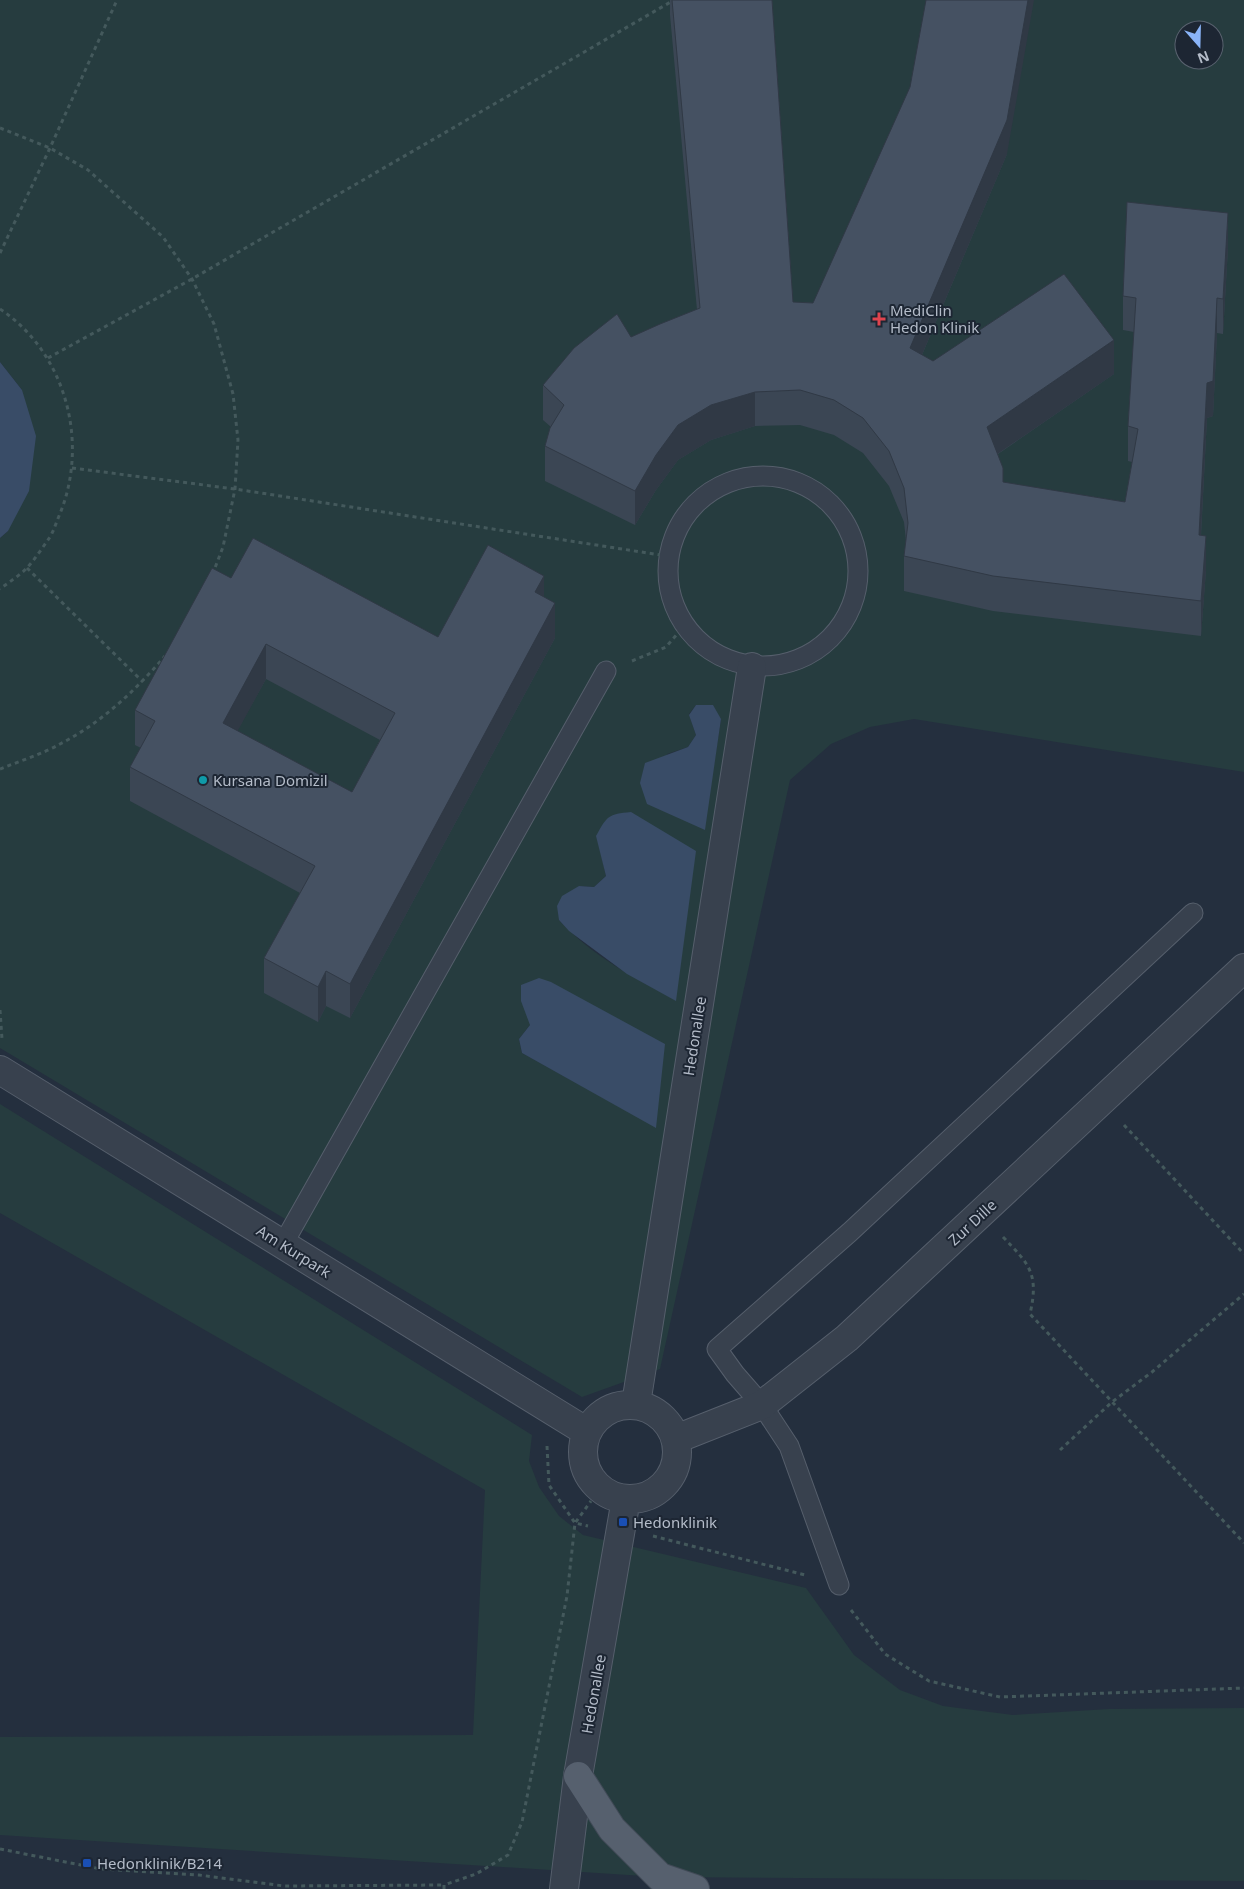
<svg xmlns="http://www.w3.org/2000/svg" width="1244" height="1889" font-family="'Noto Sans',sans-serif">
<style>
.green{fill:#263c3f;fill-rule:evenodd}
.water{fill:#394c67}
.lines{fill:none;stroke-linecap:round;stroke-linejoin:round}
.lane-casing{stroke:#565f6c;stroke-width:21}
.street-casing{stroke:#565f6c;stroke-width:30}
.primary-casing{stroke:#414a57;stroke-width:30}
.path{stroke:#44595c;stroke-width:3;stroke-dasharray:4 4;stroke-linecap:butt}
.lane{stroke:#38414e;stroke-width:19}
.street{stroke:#38414e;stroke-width:28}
.primary{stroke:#56606e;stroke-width:28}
.wall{fill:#3b4654;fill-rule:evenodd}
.shaded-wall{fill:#303945}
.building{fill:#455162;stroke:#303945;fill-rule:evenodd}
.health-dot{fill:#e0444e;stroke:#1d2633;stroke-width:2}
.culture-dot{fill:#0f9aa8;stroke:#1d2633;stroke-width:2}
.transit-dot{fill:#1a4fb4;stroke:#1d2633;stroke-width:2}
.labels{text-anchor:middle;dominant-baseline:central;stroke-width:4;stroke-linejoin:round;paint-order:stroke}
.poi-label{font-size:15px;fill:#b4bcc9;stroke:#1d2633;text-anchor:start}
.street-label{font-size:15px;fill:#b4bcc9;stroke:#1d2633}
</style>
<rect width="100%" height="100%" fill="#242f3e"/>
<!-- green -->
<path class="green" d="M0,0H1244V772L914,719L870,727L831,744L790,780L660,1369L582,1397L0,1048V538L8,531L22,390L0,362ZM1184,30H1214V60H1184ZM696,705L721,719L704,829L667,754L688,747L696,735L689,714ZM602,858L676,1000C634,978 591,955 559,920L579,886L594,887L606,876ZM530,1025L656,1127L522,1053L519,1039Z
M0,1104L532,1435L529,1461L539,1487L559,1516L583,1535L806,1588L854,1655L900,1690L943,1706L1013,1715L1109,1709L1244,1708V1881L660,1877L0,1835V1737L473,1735L485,1490L0,1213Z"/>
<!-- water -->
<path class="water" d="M0,362L22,390L36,436L29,491L8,531L0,538Z
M696,705H713L721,719L705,830L647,804L640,783L645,763L688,747L696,735L689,715Z
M631,812L696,851L676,1001L627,974L569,931L559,920L557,906L562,896L579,886L594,887L606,876L596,836C607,816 608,814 631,812Z
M539,978L551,982L665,1044L656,1128L522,1053L519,1039L530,1025L521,1001V985Z"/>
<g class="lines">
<defs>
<path id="lane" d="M668 571a95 95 0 1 1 190 0a95 95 0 1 1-190 0Z
M283,1244L606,671
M839,1585L789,1446L762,1405L735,1374L717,1349L850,1232L1193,913"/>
<path id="street" d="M0,1070L587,1432
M636,1404L752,667
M583 1452a47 47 0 1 1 94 0a47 47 0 1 1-94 0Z
M676,1439L762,1405L847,1338L1244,968
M564,1889L578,1776L626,1499"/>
<path id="primary" d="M578,1776L612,1829L660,1877L695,1889"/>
</defs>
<!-- lane casing -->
<use href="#lane" class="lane-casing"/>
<!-- street casing -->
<use href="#street" class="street-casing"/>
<!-- primary casing -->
<use href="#primary" class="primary-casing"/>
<!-- path -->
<path class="path" d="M0,128L50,148L88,170L163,237L192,279L214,324L233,394L238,440L235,489L223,547L213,573
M0,253L50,148L117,0
M0,309C66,353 90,443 59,516C56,523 54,530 50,537C43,547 35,559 27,568C19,576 9,582 0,589
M48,358L192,279L674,0
M72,468L235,489L667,556
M27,568L143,682
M632,661L666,647L684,626
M0,769C20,761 42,754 60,744C101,723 135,691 165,656
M0,1010L2,1039
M1124,1125L1244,1254
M1003,1237C1030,1265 1039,1274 1030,1314L1244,1543
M547,1446L549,1485L575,1523L588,1526
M1060,1450L1112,1402L1152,1372L1244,1294
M653,1536L805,1575
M851,1610L885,1654L929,1681L1000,1697L1244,1688
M0,1849L101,1869L199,1875L284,1886L444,1885
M444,1889V1885L476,1874L508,1855L522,1822L567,1596L575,1523L591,1501"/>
<!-- lane -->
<use href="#lane" class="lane"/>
<!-- street -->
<use href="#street" class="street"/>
<!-- primary -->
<use href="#primary" class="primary"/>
</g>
<!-- wall -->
<path class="wall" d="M670,0H772L793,302L813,303L1007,154L922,355L933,361L1114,374L998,454L1003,482L1125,502L1132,462L1128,461V426L1134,332L1123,330V296L1228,248L1223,334L1217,333L1213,416L1207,418L1201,536L1206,570L1201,636L993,611L904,591V556L906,541L904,522L889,486L863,453L834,435L800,425L755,426L711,440L678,460L656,490L635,525L545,481V446L551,427L543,420V385L631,337L697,310L670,15Z
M231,578L438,637L544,597L555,638L350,1018L326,1006L318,1022L264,993V958L300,893L130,801V767L141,748L135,745V710ZM266,679L380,740L352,792L237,731Z"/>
<!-- shaded-wall -->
<path class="shaded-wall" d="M1028,0H1034L1007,154L910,383V348Z
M1228,213V248L1223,334V299Z
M1217,298V333L1213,416L1207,418L1199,570V535L1207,383Z
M1114,340V374L987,461V427Z
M755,392V426L711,440L678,460L656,490L635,525V491L656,455L678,425L711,405Z
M1206,536V570L1201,636V601Z
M544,576V610L535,592Z
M555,603V638L350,1018V984Z
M266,644V679L223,758V723Z
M326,971V1006L318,1022V987Z"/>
<!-- building -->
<path class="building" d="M672,0H772L793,302L813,303L910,87L926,0H1028L1007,120L910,348L933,361L1064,274L1114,340L987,427L1003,468V482L1125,502L1138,429L1128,426L1136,298L1123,296L1127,202L1228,213L1223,299L1217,298L1213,381L1207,383L1199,535L1206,536L1201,601L993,576L904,556L908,523L904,488L889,451L863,418L834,400L800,390L755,392L711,405L678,425L656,455L635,491L545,446L550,428L564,405L543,385L574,348L617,314L631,337L660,324L700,308Z
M253,538L438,637L488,545L544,576L535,592L555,603L350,984L326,971L318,987L264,958L315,866L130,767L155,721L135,710L212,568L231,578ZM266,644L395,713L352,792L223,723Z"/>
<!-- markers -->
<path class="health-dot" d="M876.5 311.5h5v5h5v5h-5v5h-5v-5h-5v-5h5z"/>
<circle class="culture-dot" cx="203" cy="780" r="5"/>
<g class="transit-dot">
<rect x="618" y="1517" width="10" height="10" rx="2.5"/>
<rect x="82" y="1858" width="10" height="10" rx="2.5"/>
</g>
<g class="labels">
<!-- poi labels -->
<g class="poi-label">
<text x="890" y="310">MediClin<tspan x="890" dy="17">Hedon Klinik</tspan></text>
<text x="213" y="780">Kursana Domizil</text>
<text x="633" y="1522">Hedonklinik</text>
<text x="97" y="1863">Hedonklinik/B214</text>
</g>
<!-- street labels -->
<g class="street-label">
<text transform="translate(694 1036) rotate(-81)">Hedonallee</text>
<text transform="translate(972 1222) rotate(-43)">Zur Dille</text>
<text transform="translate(294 1251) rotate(32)">Am Kurpark</text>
<text transform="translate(593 1694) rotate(-80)">Hedonallee</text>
</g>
</g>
<!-- north arrow -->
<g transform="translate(1199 45) rotate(160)"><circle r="24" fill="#1d2633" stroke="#59626f"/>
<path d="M0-4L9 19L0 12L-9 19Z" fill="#8ab4f8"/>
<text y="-8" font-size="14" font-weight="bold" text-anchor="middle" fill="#b4bcc9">N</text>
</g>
</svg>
